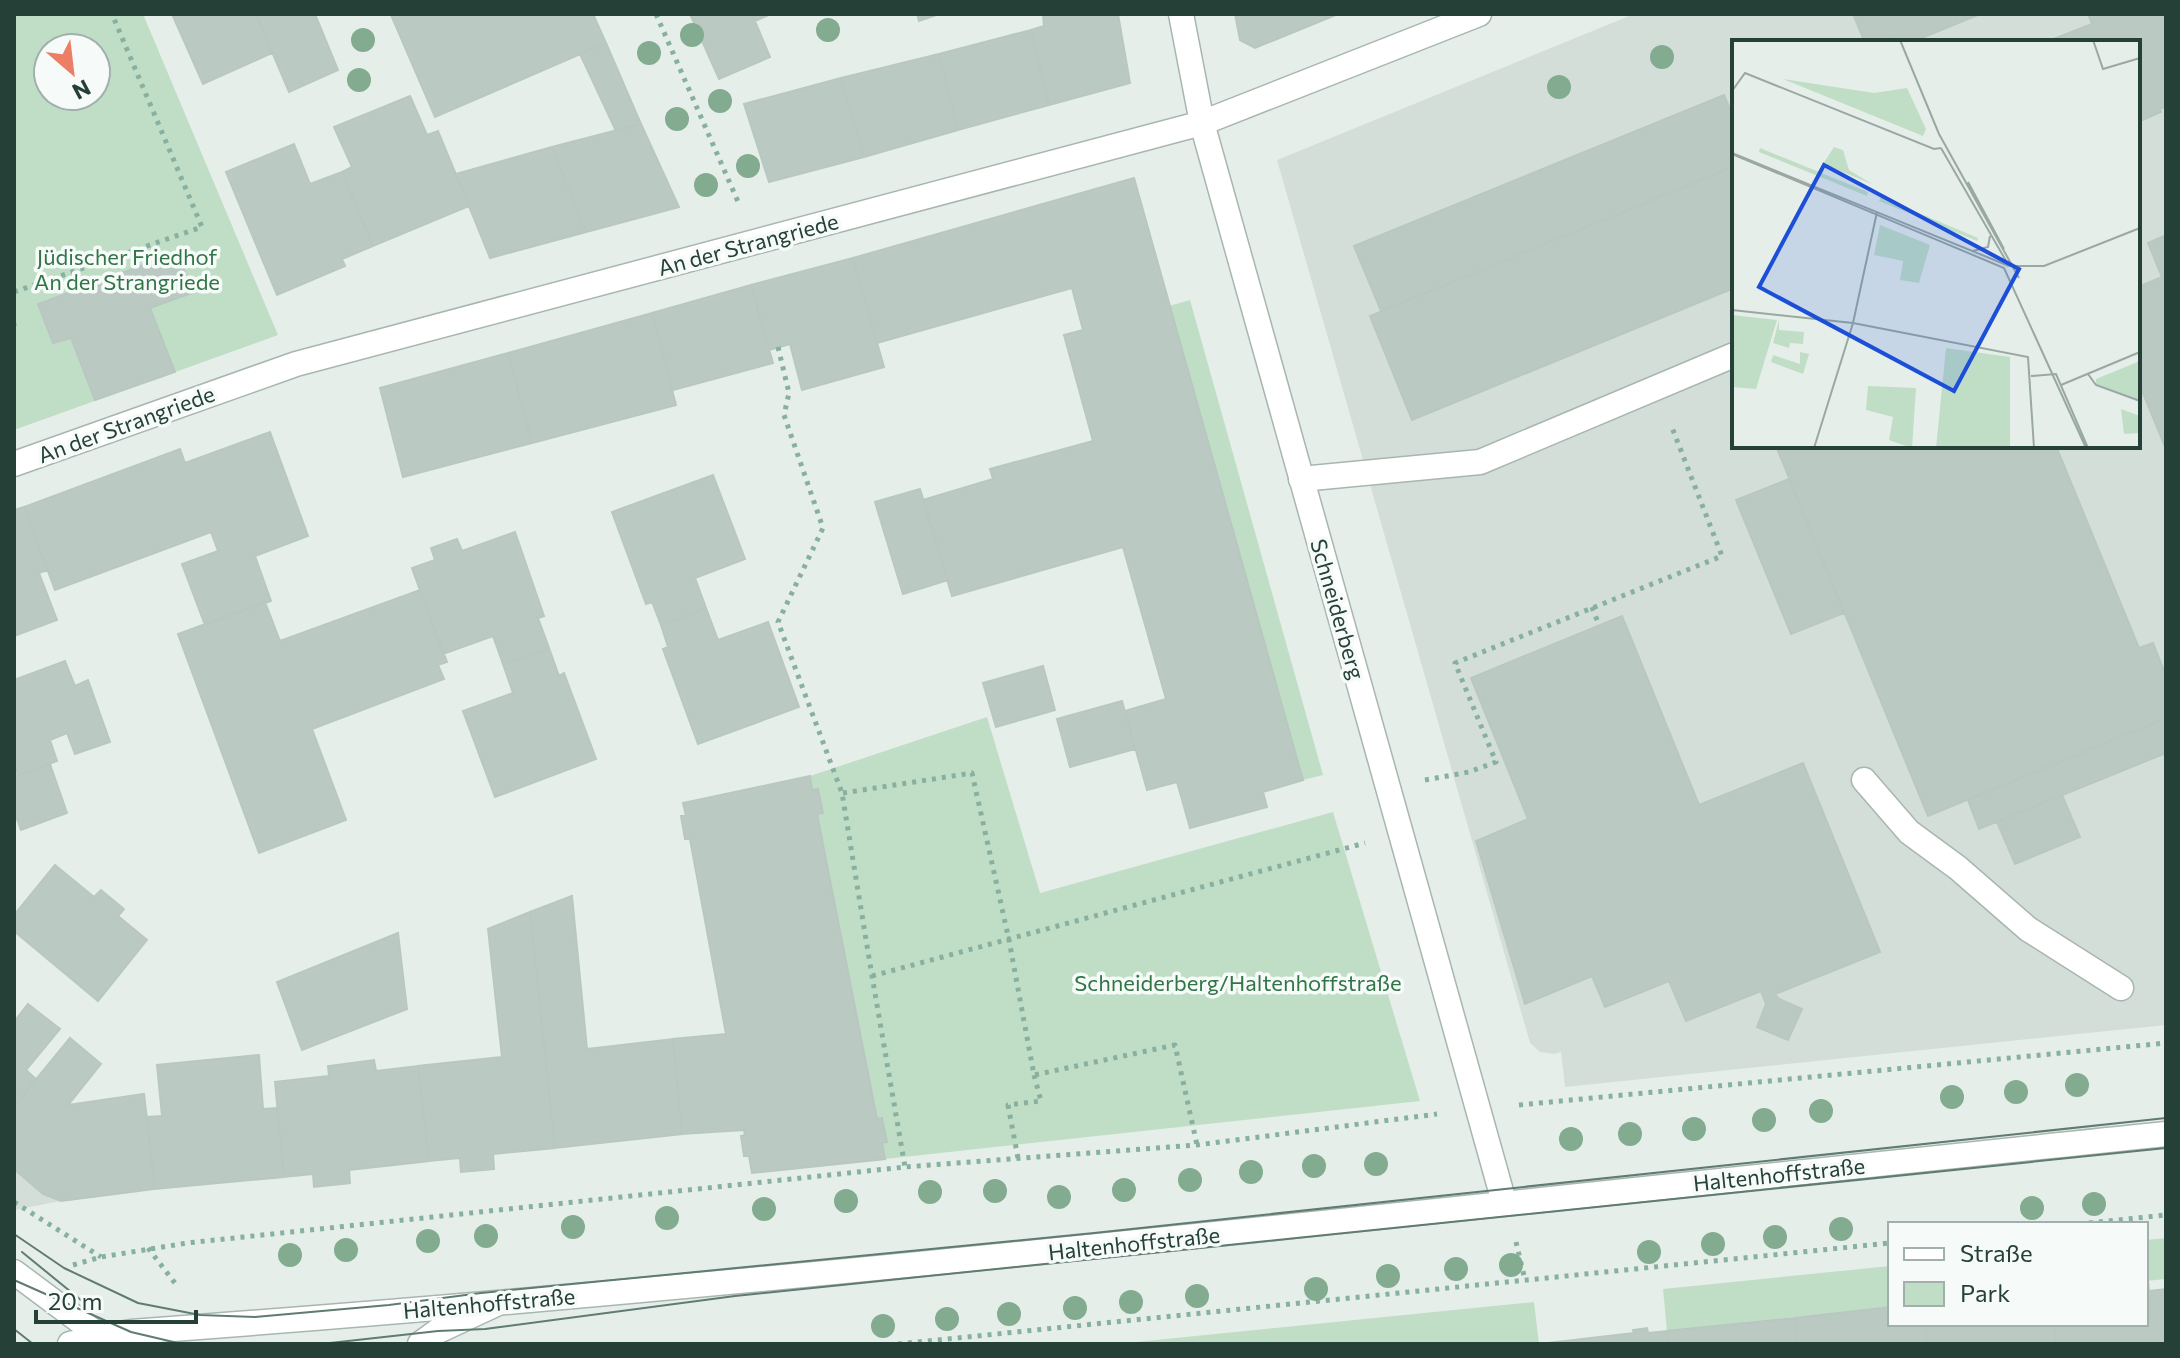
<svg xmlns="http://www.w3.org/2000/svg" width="2180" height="1358" font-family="Commissioner,sans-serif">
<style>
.built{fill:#d4ded9;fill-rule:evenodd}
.green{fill:#c0dec6;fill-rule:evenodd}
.building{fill:#bbc9c3;stroke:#b8c8c0;stroke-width:2}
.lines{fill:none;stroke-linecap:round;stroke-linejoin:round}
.service-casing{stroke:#a8b6b1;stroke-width:27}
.pedestrian-casing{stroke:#a8b6b1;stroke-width:27}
.minor-casing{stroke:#a8b6b1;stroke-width:27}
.tertiary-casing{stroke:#a8b6b1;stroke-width:27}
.secondary-casing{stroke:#a5b9b1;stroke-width:27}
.path{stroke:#88b0a1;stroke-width:5;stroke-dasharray:4 6;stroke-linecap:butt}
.service{stroke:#fff;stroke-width:24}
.pedestrian{stroke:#fff;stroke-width:24}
.minor{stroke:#fff;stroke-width:24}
.tertiary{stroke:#fff;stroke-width:24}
.secondary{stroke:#fff;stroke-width:24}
.tram{stroke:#607b72;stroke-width:2}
.tree{fill:#82ab90}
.labels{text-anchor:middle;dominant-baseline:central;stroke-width:7;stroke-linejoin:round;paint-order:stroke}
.street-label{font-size:22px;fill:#254037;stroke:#f6faf8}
.park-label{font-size:22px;fill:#317547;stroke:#f6faf8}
.inset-road{fill:none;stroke:#99a8a2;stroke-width:2}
.view{fill:#1d4ed8;fill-opacity:0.15;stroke:#1d4ed8;stroke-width:4}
.inset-edge{fill:none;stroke:#254037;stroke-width:4}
</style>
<rect width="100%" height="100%" fill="#e6eeea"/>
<!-- built -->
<path class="built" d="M1634,14H2166V1025L1565,1087L1561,1052L1554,1054L1540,1052L1530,1043L1277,160ZM1734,42H2138V446H1734Z
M14,1169L61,1201L14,1210Z"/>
<!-- green -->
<path class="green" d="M14,14H143L278,335L14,430ZM48,48H96V96H48Z
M1190,300L1323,775L1303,780L1169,306Z
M987,717L1040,893L1333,812L1420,1101L885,1159L882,1143L887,1142L882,1118L877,1119L817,814L823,812L818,789L812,790L810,776Z
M2166,1238V1279L2146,1281V1240Z
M1890,1266V1307L1667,1331L1663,1289Z
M1534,1302L1539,1344H1116Z"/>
<!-- building -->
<path class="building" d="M172,14H256L272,53L203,84Z
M256,14H315L338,70L289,92Z
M393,14H593L606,43L435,117L391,15Z
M690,14H752L770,57L719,79Z
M752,14H771L755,21Z
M917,14H939L919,21Z
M1043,14H1118L1130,83L1049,105L1031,30L1044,26Z
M1235,14H1338L1255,48L1240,40Z
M1853,14H1980L1912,42H1904L1901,35L1882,42H1871L1868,36L1863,38Z
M2088,14H2165L2166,106L2160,109L2161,112L2138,122V42H2046L2092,24Z
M1031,30L1049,105L958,130L939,54Z
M1901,35L1904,42H1882Z
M606,43L641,124L616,131L580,54Z
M939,54L958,130L864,157L841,78Z
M841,78L864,157L769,182L744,104Z
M1724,95L1734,119V167L1381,311L1354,246Z
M410,96L427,135L438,131L469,206L373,246L342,172L352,167L334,127Z
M641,124L679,207L586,232L552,147Z
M294,144L310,184L342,172L373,246L342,259L345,266L277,295L226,172Z
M552,147L586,232L490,258L456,174Z
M1734,166V288L1412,420L1370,316Z
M1134,178L1303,780L1263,792L1267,807L1190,828L1177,782L1147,790L1125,711L1166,699L1123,547L952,596L923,500L993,479L990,469L1093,441L1064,335L1083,330L1072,288L877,343L853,258Z
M2166,235V449L2138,381V287L2162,277L2148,243Z
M178,252L192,293L150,308L175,372L95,400L71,338L53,343L38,304Z
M853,258L884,367L802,390L790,344L769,350L751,285Z
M751,285L773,363L673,390L652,313Z
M652,313L676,405L532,443L508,353Z
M508,353L532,443L403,477L380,388Z
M270,432L308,536L255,556L271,601L205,625L182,564L218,551L211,532L55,590L24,507L180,449L185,463Z
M1776,446H2056L2139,648L2153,643L2166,676V718L1928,816Z
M713,475L745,559L695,578L706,608L661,625L652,602L646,604L612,512Z
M1789,479L1844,613L1791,634L1736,500Z
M920,489L948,580L903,594L875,502Z
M24,507L47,570L39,573L57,620L14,636V510Z
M515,532L544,616L538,618L549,648L503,664L493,636L443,654L412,568L435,560L431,548L457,539L462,551Z
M420,590L447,662L438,665L444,679L312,729L346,820L259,853L178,634L265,602L280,641Z
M706,608L718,640L768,622L799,707L698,744L663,649L668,647L661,625Z
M1622,616L1699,805L1803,763L1880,952L1775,994L1779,999L1802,1009L1788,1040L1757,1027L1766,1004L1761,991L1686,1021L1669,981L1605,1007L1592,976L1525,1004L1476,841L1528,819L1471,678Z
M549,648L559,676L564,673L596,759L495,797L463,711L513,693L503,664Z
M65,661L75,686L88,680L110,742L75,754L67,733L50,740L57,761L18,775L14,764V680Z
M1043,666L1055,710L996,727L983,683Z
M1122,701L1135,749L1070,767L1057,719Z
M2166,718V753L1979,829L1968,800Z
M50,764L67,813L21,830L17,819L14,820V776Z
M810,776L812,790L818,789L823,813L817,814L877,1119L882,1118L887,1142L882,1143L885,1159L752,1173L749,1156H744L741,1136L745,1135L744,1130L682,1134L673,1039L726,1034L690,839H685L681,816H686L683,803Z
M2062,795L2080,837L2015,864L1997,822Z
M55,865L94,897L101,890L124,909L118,916L147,940L98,1001L14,931V915Z
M572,896L587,1049L673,1039L682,1134L555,1148L530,912Z
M530,912L555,1148L493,1154L494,1169L461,1172L460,1158L429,1161L418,1066L502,1057L488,929Z
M398,933L407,1009L302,1050L277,982Z
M28,1004L60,1029L26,1070L36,1079L14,1106V1022Z
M70,1038L101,1064L68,1105L144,1094L155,1189L61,1201L43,1194L14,1169V1106Z
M259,1055L263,1109L277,1108L284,1177L155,1189L147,1117L162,1116L157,1065Z
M374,1060L376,1071L418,1066L429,1161L349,1170L350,1183L314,1187L313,1174L284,1177L275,1082L329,1076L328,1066Z
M2146,1281H2148L2149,1291L2166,1289V1344H2056L2054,1324H2146Z
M1890,1307V1324H1925L1927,1344H1797L1795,1318Z
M1795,1318L1797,1344H1668L1667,1331Z
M1925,1324H2054L2056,1344H1927Z
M1647,1328L1648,1333L1667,1331L1668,1344H1539L1634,1333L1633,1330Z"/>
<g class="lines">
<defs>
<path id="service" d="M1301,479L1480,462L1734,355
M1864,780L1909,832L1958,868L2028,929L2121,988"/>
<path id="pedestrian" d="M14,1272L101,1337"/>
<path id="minor" d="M1181,14L1202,123L1504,1202
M14,464L296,364L1202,123L1479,14
M420,1344L438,1331L496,1304"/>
<path id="tertiary" d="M101,1337L131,1332C811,1283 1488,1204 2166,1134"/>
<path id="secondary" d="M70,1344L101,1337"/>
</defs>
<!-- service casing -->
<use href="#service" class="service-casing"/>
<!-- pedestrian casing -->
<use href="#pedestrian" class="pedestrian-casing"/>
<!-- minor casing -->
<use href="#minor" class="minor-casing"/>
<!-- tertiary casing -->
<use href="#tertiary" class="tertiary-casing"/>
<!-- secondary casing -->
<use href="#secondary" class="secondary-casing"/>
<!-- path -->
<path class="path" d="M656,14L739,204
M14,292L202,227L112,14
M14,323V326
M778,347L789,393L784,415L823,528L778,622L842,793L872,976L905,1167
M1592,607L1599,625
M1425,780L1469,772L1496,762L1455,663L1722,556L1671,425
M843,793L972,773L1009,940L1034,1075L1175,1045L1197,1145
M872,976L1365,843
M1519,1105L2166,1043
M1018,1158L1008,1105L1041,1101L1034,1075
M14,1202L101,1257
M2079,1224L2166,1215
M1516,1242L1525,1280
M148,1248L178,1287
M73,1265L101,1257L187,1243L905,1167L1197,1145L1437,1114
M898,1344L1890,1243"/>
<!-- service -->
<use href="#service" class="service"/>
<!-- pedestrian -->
<use href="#pedestrian" class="pedestrian"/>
<!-- minor -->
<use href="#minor" class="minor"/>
<!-- tertiary -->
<use href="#tertiary" class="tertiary"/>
<!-- secondary -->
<use href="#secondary" class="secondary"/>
<!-- tram -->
<path class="tram" d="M14,1234L64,1268L138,1303L200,1315L255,1317L389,1305L481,1293L1094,1233L2166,1118
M22,1252L87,1305
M14,1280L131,1332L182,1344
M14,1329L33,1344
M321,1344L438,1331L485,1329L735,1296L2166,1148"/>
</g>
<!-- trees -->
<g class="tree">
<circle cx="828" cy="30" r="12"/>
<circle cx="692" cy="35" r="12"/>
<circle cx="363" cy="40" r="12"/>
<circle cx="649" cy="53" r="12"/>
<circle cx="1662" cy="57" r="12"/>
<circle cx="359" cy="80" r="12"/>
<circle cx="1559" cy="87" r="12"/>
<circle cx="720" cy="101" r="12"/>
<circle cx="677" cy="119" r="12"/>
<circle cx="748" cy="166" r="12"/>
<circle cx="706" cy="185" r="12"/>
<circle cx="2077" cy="1085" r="12"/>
<circle cx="2016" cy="1092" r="12"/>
<circle cx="1952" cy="1097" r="12"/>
<circle cx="1821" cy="1111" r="12"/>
<circle cx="1764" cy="1120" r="12"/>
<circle cx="1694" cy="1129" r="12"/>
<circle cx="1630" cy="1134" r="12"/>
<circle cx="1571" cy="1139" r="12"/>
<circle cx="1376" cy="1164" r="12"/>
<circle cx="1314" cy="1166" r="12"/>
<circle cx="1251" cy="1172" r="12"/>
<circle cx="1190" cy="1180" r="12"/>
<circle cx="1124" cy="1190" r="12"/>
<circle cx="995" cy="1191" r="12"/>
<circle cx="930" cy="1192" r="12"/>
<circle cx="1059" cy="1197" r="12"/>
<circle cx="846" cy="1201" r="12"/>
<circle cx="2094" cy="1204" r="12"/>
<circle cx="2032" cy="1208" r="12"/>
<circle cx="764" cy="1209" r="12"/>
<circle cx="667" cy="1218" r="12"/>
<circle cx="573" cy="1227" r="12"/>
<circle cx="1841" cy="1229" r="12"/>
<circle cx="486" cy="1236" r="12"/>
<circle cx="1775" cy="1237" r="12"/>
<circle cx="428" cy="1241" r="12"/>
<circle cx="1713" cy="1244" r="12"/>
<circle cx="346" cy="1250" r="12"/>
<circle cx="1649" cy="1252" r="12"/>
<circle cx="290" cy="1255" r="12"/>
<circle cx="1511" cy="1265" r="12"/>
<circle cx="1456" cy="1269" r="12"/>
<circle cx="1388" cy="1276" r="12"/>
<circle cx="1316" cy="1289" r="12"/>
<circle cx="1197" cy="1296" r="12"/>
<circle cx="1131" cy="1302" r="12"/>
<circle cx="1075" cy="1308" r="12"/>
<circle cx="1009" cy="1314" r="12"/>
<circle cx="947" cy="1319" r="12"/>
<circle cx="883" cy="1326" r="12"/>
</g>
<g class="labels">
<!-- street labels -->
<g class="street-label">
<text transform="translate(748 244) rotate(-15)">An der Strangriede</text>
<text transform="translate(126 424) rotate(-20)">An der Strangriede</text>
<text transform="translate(1338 609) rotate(74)">Schneiderberg</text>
<text transform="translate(1779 1174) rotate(-6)">Haltenhoffstraße</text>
<text transform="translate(1134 1243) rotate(-6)">Haltenhoffstraße</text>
<text transform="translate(489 1303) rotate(-5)">Haltenhoffstraße</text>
</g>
<!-- park labels -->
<g class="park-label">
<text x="127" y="256">Jüdischer Friedhof<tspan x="127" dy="25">An der Strangriede</tspan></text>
<text x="1238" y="982">Schneiderberg/Haltenhoffstraße</text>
</g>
</g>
<!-- overview -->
<g transform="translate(1732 40)">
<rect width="408" height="408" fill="#e6eeea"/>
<path d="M51,39L142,53L175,48L194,89L191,96ZM102,107L111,110L117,130L140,144L91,124ZM28,108L136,152L135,156L27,112ZM149,157L246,198L245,201L147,161ZM148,185L198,205L187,243L168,240L171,221L142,215ZM0,275L45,280L24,349L0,347ZM47,280V290L72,292L71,304L58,303L57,308L41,303ZM214,308L278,317V408H204ZM68,312L77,314L71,334L39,322L41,315L68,324ZM408,321V361L364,345V339ZM136,346L184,348L180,408L157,400L161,377L134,370ZM389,369L408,376V393L392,394Z" fill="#c0dec6"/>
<path class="inset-road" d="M168,0L207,94L287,238M361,0L371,29L408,18M0,51L13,33L202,109L209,108M209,108L277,226M0,113L277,226M0,114L272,228L354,408M236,142L272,209M241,211L256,207L258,196M277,226H312L408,188M0,270L121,283L296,317L302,408M356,334L364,345L408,361M299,336L324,334L356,408M329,345L408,312M82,408L121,283L145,172"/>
<path class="view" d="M92,125L287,229L222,351L27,247Z"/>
<rect width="408" height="408" class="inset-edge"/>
</g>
<!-- border -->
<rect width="2180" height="1358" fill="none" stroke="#254037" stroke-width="32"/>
<!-- legend -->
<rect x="1888" y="1222" width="260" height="104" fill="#f6faf8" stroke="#a2b0ab" stroke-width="2"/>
<rect x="1904" y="1248" width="40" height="12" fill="#ffffff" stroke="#a2b0ab" stroke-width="2"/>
<text x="1960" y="1262" font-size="24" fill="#254037">Straße</text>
<rect x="1904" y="1282" width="40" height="24" fill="#c0dec6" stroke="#a2b0ab" stroke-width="2"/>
<text x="1960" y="1302" font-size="24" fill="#254037">Park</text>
<!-- north arrow -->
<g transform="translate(72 72) rotate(152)"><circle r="38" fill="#f6faf8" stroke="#a2b0ab" stroke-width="2"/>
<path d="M0-6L14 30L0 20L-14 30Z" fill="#ec7e66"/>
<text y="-12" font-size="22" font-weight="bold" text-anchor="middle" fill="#254037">N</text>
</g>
<!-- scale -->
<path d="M36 1310v12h160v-12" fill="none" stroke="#254037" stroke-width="4"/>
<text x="48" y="1310" font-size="24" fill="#254037" stroke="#f6faf8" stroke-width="6" paint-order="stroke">20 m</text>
</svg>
